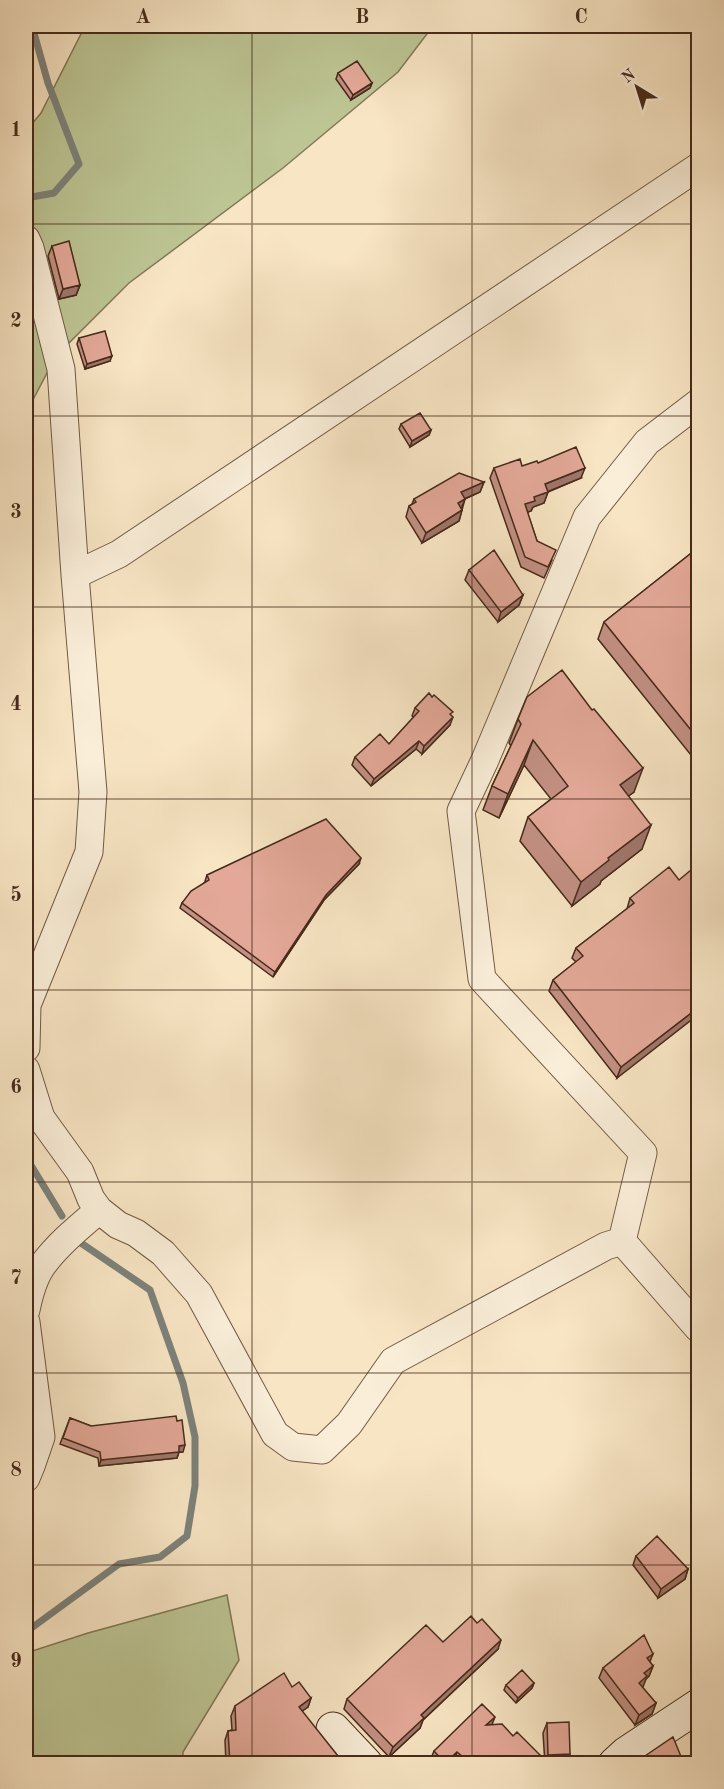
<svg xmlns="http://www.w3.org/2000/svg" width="724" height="1789" font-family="'Old Standard TT',serif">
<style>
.green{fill:#bdc594;stroke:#827857;stroke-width:1.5}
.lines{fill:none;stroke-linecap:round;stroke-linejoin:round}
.stream{stroke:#7c827b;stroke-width:7}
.street-casing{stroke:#725944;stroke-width:29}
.secondary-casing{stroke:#462a1a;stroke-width:35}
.street{stroke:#faeed9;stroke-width:27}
.secondary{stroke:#faeed9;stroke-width:33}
.wall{fill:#c39083;stroke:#462a1a;stroke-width:1.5}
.shaded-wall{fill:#9f766a;stroke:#462a1a;stroke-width:1.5}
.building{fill:#e3a898;stroke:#462a1a;stroke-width:1.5}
.grid{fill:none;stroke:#462a1a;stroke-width:1.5;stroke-opacity:0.55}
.neatline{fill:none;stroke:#462a1a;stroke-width:2}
.grid-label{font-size:20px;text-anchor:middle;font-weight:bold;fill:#462a1a}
</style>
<rect width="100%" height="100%" fill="#f8e5c4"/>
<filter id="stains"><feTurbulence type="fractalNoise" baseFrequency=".00333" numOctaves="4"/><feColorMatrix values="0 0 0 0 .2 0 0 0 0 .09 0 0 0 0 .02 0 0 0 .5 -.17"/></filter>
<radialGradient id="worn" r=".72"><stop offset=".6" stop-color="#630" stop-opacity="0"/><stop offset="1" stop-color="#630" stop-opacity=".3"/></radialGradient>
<!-- green -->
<path class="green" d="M85,26H433L398,72L283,168L129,283L56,356L26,413V131L41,113Z
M227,1595L239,1660L183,1752V1763H26V1653L88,1633Z"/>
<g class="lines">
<!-- stream -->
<path class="stream" d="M26,198L54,193L79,164L48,83L32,26
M26,1157L62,1216
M26,1632L119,1564L160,1557L187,1536L195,1486V1437L183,1383L150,1290L78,1241"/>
<defs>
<path id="street" d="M26,239L30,248L61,369L75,575L93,792L89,852L27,1005L26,1048
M75,575L119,554L698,167
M26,1070L41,1118L80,1172L91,1199L99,1210L118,1225L136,1233L163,1253L199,1294L275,1434L293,1447L322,1450L349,1424L393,1361L606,1246L622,1241L698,1328
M622,1241L643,1153L482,979L461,811L485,760L587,517L647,442L698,403
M26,1310C29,1295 33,1279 42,1266C57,1245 79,1227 99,1210
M26,1322L41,1437L31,1466L26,1478"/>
<path id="secondary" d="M333,1729L366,1764
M615,1764L627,1753L698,1706"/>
</defs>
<!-- street casing -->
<use href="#street" class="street-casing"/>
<!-- secondary casing -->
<use href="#secondary" class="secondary-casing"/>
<!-- street -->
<use href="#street" class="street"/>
<!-- secondary -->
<use href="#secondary" class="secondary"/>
</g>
<!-- wall -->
<path class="wall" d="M338,73L372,83L370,88L351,100L336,79Z
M52,246L80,285L76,295L59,299L48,256Z
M79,338L110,361L85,369L77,344Z
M401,424L431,430L429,435L410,447L399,429Z
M522,466L581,478L548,492L544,503L533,507L531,511L527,512L537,541L552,560L544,578L521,567L490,478L494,468Z
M484,482L480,492L465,499L459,521L422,543L406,517L409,506L412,504L414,499Z
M699,547V765L598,639L604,622Z
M469,570L523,595L519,605L498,622L465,580Z
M415,708L451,715L450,725L422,754L416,749L371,786L352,765L355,757L389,744L414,717L412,716Z
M518,719L634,792L628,796L642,849L601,881L600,884L572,906L520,841L528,817L551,799L524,765L499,818L483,810L492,786L511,746L509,743Z
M359,864L324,900L273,977L180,908L182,903L205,882V881L207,875Z
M699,879L617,1078L549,991L553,980L576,962L572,958L576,948L627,909L630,898L679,880Z
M699,1046V1071L692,1063Z
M70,1418L91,1426L183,1452H179L177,1458L99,1466L98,1458L60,1444Z
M636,1556L688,1569L685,1579L658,1598L633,1565Z
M443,1642L498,1649L423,1720L420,1728L389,1757L344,1709L347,1699Z
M650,1662L653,1666L649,1676L646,1679L642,1687L656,1703L652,1714L635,1725L599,1678L603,1668Z
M534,1683L532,1688L516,1703L504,1690L506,1685Z
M292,1687L311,1698L308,1707L302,1711L337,1764H226L225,1740L228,1731L232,1730L231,1716L235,1706Z
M547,1723L567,1764H545L543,1733Z
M492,1725L513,1736L541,1756L538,1764H455L454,1762L452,1764H432L430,1761L434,1751Z"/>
<!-- shaded-wall -->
<path class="shaded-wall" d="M372,83L370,88L351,100L353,95Z
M80,285L76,295L59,299L63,289Z
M112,356L110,361L85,369L87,364Z
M431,430L429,435L410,447L412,441Z
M585,468L581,478L542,494L548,492L544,503L533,507L531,511L521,515L525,504L534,497L545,484Z
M484,482L480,492L457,502L461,492Z
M465,499L461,509L458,503Z
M462,510L459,521L422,543L426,533Z
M523,595L519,605L498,622L501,612Z
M453,717L450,725L422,754L424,746Z
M533,740L524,765L499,818L508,794Z
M419,741L416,749L371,786L374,779Z
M643,768L634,792L611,809L620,785Z
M651,825L642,849L601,881L600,884L572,906L581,882L608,858Z
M361,858L359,864L324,900L273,977L275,972L326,895Z
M699,1007V1014L617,1078L621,1067Z
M185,1445L183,1452H179L177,1458L99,1466L101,1460Z
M688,1569L685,1579L658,1598L661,1589Z
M501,1640L498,1649L423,1720L420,1728L389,1757L393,1747L421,1715Z
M653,1654L649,1664L647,1658Z
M653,1666L649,1676L646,1679L643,1687L635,1693L639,1683L644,1673Z
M534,1683L532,1688L516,1703L518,1698Z
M311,1698L308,1707L295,1716L299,1707Z
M656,1703L652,1714L635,1725L639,1715Z
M495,1717L491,1727L486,1725Z
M457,1752L454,1762L452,1764H445Z
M570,1754L567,1764H546L548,1755Z
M541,1756L538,1764H506L509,1757Z"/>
<!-- building -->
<path class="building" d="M357,61L372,83L353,95L338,73Z
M69,241L80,285L63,289L52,246Z
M105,331L112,356L87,364L79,338Z
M420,413L431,430L412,441L401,424Z
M576,447L585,468L545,484L548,492L534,497L535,501L525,504L537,541L556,550L548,567L525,557L494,468L520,459L522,466L537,461L538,463Z
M459,473L484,482L461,492L465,499L458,503L462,510L426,533L409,506L416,502L414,499Z
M699,547V740L604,622Z
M494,550L523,595L501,612L469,570Z
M562,670L592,710L594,709L643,768L620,785L651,825L608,858L609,860L581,882L528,817L568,786L533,740L508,794L492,786L521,724L518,719L527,697Z
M429,693L432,697L434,695L453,712L450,714L453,717L424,746L419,741L374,779L355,757L380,734L389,744L419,711L415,708Z
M326,819L361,858L326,895L275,972L182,903L191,891L209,880L207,875Z
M669,867L679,880L691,870L699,879V1007L621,1067L553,980L583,956L576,948L634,903L630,898Z
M176,1416L177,1421L182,1420L185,1445L179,1446V1452L101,1460L100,1452L63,1438L70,1418L91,1426Z
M657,1536L688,1569L661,1589L636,1556Z
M471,1616L477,1623L482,1619L501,1640L421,1715L424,1718L393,1747L347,1699L426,1625L443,1642Z
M644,1635L653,1654L647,1658L653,1666L644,1673L647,1676L639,1683L656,1703L639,1715L603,1668Z
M522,1670L534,1683L518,1698L506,1685Z
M284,1673L292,1687L299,1682L311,1698L299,1707L338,1756L333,1760L337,1764H230L228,1731L236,1730L235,1706Z
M482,1704L495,1717L486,1725L502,1724L513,1736L517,1732L541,1756L509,1757L514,1764H456L463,1757L457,1752L445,1763L434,1751Z
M569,1722L570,1754L548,1755L547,1723Z
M673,1737L682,1759L679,1760L680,1764H636L642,1758Z"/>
<!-- grid -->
<path class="grid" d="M252,26V1764M472,26V1764M26,224H698M26,416H698M26,607H698M26,799H698M26,990H698M26,1182H698M26,1373H698M26,1565H698"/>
<!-- margin -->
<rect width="724" height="1789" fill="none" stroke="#f8e5c4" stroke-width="66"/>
<!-- north arrow -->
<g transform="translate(637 87) rotate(322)" stroke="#faeed9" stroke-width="4.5" paint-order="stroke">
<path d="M0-4.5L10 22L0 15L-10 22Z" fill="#462a1a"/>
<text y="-9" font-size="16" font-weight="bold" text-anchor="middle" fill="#462a1a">N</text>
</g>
<rect x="33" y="33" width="658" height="1723" class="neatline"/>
<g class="grid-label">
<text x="143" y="23">A</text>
<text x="362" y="23">B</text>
<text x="581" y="23">C</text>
<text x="16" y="136">1</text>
<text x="16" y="327">2</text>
<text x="16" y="518">3</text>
<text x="16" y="710">4</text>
<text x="16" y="901">5</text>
<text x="16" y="1093">6</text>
<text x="16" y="1284">7</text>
<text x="16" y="1476">8</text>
<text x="16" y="1667">9</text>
</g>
<rect width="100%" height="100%" filter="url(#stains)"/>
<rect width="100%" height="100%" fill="url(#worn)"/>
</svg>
